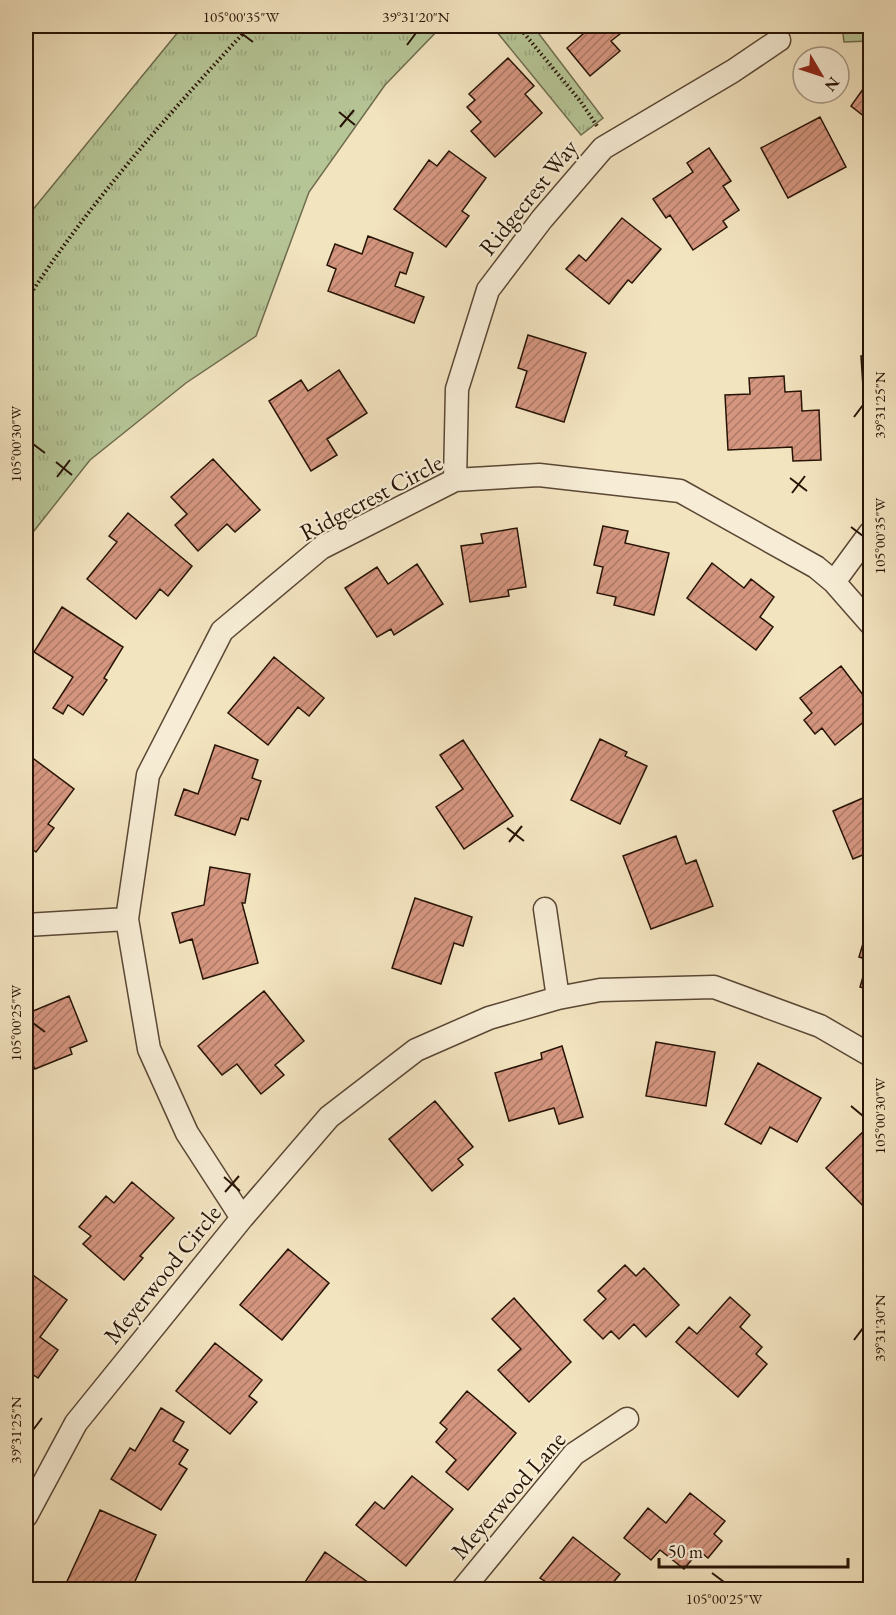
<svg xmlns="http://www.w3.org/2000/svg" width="896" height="1615" font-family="'EB Garamond',serif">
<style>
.grass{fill:url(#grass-tufts);stroke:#6e6c4e;stroke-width:1.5}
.building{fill:url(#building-hatch);stroke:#271305;stroke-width:1.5}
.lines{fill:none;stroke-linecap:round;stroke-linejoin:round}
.minor-casing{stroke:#5a4734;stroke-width:25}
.path{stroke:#271305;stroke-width:4;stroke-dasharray:1.5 3;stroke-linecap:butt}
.minor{stroke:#f7edd6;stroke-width:22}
.ticks{fill:none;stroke:#271305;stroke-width:2}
.labels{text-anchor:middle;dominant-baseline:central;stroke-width:4.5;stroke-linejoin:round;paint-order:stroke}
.street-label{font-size:24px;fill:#271305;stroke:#f7edd6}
.neatline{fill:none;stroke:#271305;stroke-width:2}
.ticks-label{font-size:15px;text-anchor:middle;fill:#271305}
</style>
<defs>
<pattern id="grass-tufts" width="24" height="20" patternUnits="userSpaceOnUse" patternTransform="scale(1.5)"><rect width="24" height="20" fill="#b6c596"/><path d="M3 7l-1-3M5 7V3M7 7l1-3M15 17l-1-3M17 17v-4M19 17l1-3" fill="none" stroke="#9ca880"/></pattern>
<pattern id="building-hatch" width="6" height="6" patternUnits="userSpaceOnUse" patternTransform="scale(1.5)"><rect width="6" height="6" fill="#d59680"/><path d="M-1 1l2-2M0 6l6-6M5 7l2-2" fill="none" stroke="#ad7967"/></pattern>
</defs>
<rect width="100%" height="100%" fill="#f3e4c0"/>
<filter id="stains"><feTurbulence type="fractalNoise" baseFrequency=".00333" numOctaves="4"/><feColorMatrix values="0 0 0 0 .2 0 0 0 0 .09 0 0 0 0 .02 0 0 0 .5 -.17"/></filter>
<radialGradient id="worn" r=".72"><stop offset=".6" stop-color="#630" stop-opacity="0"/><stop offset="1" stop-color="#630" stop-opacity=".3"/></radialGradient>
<!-- grass -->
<path class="grass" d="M183,26H442L385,85L309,192L256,336L186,383L90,460L26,541V218Z
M492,26H533L603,118L581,135Z
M842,26H870V41L844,42Z"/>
<!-- building -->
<path class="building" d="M576,26H630L611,41L620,51L590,76L567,48L583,34Z
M508,58L534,86L525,94L542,113L495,157L471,131L481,122L467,107L475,100L469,94Z
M870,79V121L851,106Z
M820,117L846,167L788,198L761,148Z
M709,148L731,181L723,186L739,210L723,221L727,227L693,250L670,215L666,218L653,199L693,172L687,163Z
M449,151L486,178L462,211L469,216L446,247L394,209L429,160L437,166Z
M622,218L661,249L632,283L628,280L609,304L566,269L579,255L586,261Z
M368,236L413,253L406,274L400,272L395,286L424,297L414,323L328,291L336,269L327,265L335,244L362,254Z
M528,335L586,353L564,422L516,407L527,371L518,368Z
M861,356H870V418H865Z
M339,370L367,413L327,439L337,455L311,471L269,401L301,380L308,391Z
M784,376L785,392L801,391L802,411L819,410L821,460L793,461L792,447L728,450L725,395L750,394L749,378Z
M213,459L260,510L235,532L227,524L198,551L175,525L187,514L171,497Z
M128,513L192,566L168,596L160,589L136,619L87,579L117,542L109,536Z
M603,526L628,531L625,543L669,553L654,615L614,605L616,597L597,593L603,567L594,565Z
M517,528L526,587L508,590L509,596L470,602L461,546L483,543L481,534Z
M712,563L744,588L751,579L774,597L760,617L773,627L756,650L687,598Z
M417,564L443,604L394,635L391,629L377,637L345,588L377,567L388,584Z
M62,607L123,647L104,678L107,680L83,715L68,705L63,714L53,708L73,677L34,652Z
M274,657L324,698L309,716L298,707L268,745L228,713Z
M841,666L870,704V717L835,745L822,728L815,734L804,720L812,713L800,698Z
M600,739L627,752L625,756L647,766L620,824L571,800Z
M463,740L513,816L464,849L436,807L463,789L440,755Z
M215,745L258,760L252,778L261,781L248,820L241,818L235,835L175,815L184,789L198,794Z
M26,753L74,789L48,824L54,828L36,852L26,844Z
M870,795V852L853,859L833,811Z
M676,836L686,864L696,860L713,906L651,929L623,856Z
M210,867L250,874L245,903H242L258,963L203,979L192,939L180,943L172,913L204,905Z
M415,898L472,917L463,946L454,943L441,984L392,968Z
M870,920V990L860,987L868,960L859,957Z
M264,991L304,1041L275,1065L284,1075L261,1094L237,1064L222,1075L198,1046Z
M69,996L87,1041L70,1048L72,1054L35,1069L30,1059L26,1061V1014Z
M656,1042L715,1052L706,1106L646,1096Z
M562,1046L583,1117L559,1124L554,1108L509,1121L495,1073L542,1059L541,1053Z
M758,1063L821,1098L797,1142L770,1127L761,1144L725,1124Z
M435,1101L473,1147L458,1159L463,1165L432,1191L389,1139Z
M867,1128L870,1132V1207L867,1210L826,1168Z
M132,1182L174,1218L140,1256L143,1258L124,1280L83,1244L91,1236L79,1227L106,1196L114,1203Z
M288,1249L329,1283L282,1340L240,1305Z
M625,1265L636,1276L644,1268L679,1305L646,1337L634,1324L619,1339L611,1331L603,1339L584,1320L606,1299L598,1291Z
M26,1270L67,1300L40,1337L58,1350L38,1378L26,1370Z
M730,1297L750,1315L740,1327L762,1347L756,1354L767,1364L738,1397L676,1342L689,1327L697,1334Z
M514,1298L571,1362L529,1402L498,1370L521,1349L492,1319Z
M215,1343L262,1380L249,1396L257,1402L230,1434L176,1391Z
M467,1391L516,1433L468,1490L446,1472L456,1460L436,1442L447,1429L440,1423Z
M161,1408L184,1422L173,1441L188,1450L179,1464L187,1469L161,1510L111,1479L130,1448L135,1451Z
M412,1476L453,1509L406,1566L356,1525L375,1502L384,1509Z
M690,1493L725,1521L714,1534L722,1541L708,1558L699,1551L684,1569L660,1550L651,1560L624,1538L648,1508L666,1523Z
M100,1510L156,1535L131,1590L112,1583L109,1590H63Z
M573,1537L620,1574L607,1590H545L549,1584L540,1578Z
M325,1552L379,1590H310L303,1585Z"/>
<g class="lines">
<defs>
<path id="minor" d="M455,480L457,389L488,290L542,219L603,148L733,71L779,40
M834,582L870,533
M545,909L558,998
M26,925L127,919
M242,1218L187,1133L149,1049L127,919L148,775L222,631L321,548L455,480L539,475L680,491L816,567L834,582L870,623
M26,1516L76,1423L242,1218L329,1117L416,1050L489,1018L558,998L600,990L714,987L820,1026L870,1055
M462,1590L574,1454L627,1419"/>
</defs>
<!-- minor casing -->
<use href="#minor" class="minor-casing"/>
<!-- path -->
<path class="path" d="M518,26L581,102L597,126
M26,301C88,204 172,110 250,26"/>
<!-- minor -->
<use href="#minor" class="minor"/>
</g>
<!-- ticks -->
<path class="ticks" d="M241,33L253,42M407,45L416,33M339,112L355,125M340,127L354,110M854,417L863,405M33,444L45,453M56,462L72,475M57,477L70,460M790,478L807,491M792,493L805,476M851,527L863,536M507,828L524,841M509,842L522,826M33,1023L45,1032M851,1106L863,1116M224,1177L240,1191M225,1192L239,1176M854,1340L863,1328M33,1430L42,1418M712,1573L724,1582"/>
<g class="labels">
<!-- street labels -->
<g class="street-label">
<text transform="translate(528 197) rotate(-51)">Ridgecrest Way</text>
<text transform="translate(371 497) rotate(-28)">Ridgecrest Circle</text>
<text transform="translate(162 1274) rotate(-51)">Meyerwood Circle</text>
<text transform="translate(508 1495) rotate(-49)">Meyerwood Lane</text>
</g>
</g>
<!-- margin -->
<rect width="896" height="1615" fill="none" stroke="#f3e4c0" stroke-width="66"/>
<!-- north arrow -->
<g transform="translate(821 75) rotate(129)"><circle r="28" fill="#f7edd6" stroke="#a49682" stroke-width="1.5"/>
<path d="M0-4.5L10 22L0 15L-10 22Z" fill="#8f2418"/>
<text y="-9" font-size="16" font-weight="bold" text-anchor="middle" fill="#271305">N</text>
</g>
<!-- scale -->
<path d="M659 1558v9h189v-9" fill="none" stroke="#271305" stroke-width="3"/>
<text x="668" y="1558" font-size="18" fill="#271305" stroke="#f7edd6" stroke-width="4.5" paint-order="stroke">50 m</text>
<rect x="33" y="33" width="830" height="1549" class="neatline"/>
<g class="ticks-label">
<text x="241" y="22">105°00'35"W</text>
<text x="416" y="22">39°31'20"N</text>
<text transform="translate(880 405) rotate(-90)" y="5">39°31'25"N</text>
<text transform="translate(16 444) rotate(-90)" y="5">105°00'30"W</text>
<text transform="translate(880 536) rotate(-90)" y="5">105°00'35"W</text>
<text transform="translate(16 1023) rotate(-90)" y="5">105°00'25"W</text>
<text transform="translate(880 1116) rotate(-90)" y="5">105°00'30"W</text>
<text transform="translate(880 1328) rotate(-90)" y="5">39°31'30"N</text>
<text transform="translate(16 1430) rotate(-90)" y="5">39°31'25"N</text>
<text x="724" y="1604">105°00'25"W</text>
</g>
<rect width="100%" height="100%" filter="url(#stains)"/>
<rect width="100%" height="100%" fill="url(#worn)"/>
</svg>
